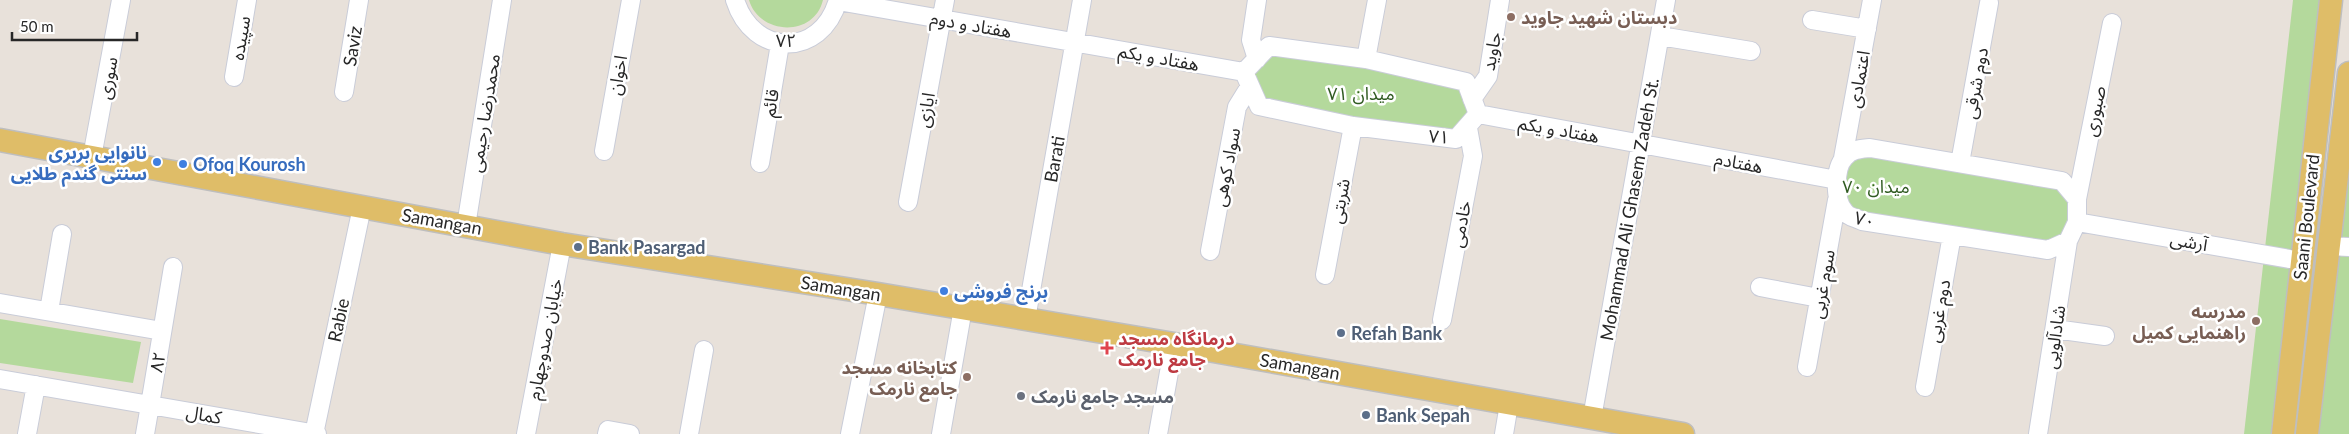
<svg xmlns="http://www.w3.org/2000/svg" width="2349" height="434" font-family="Lato,'Noto Sans Arabic',sans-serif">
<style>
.green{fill:#b4d99c}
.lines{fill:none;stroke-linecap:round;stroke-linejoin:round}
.minor-casing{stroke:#c9ccd8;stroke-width:20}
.major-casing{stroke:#bebebe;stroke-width:25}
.minor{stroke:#fff;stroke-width:18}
.major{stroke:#dfbd68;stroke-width:22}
.education-dot{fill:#8d6e63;stroke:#fff;stroke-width:2}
.shop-dot{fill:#3f7fe0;stroke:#fff;stroke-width:2}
.service-dot{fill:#5c6f8a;stroke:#fff;stroke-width:2}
.health-dot{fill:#e0444e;stroke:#fff;stroke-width:2}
.worship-dot{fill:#6b7280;stroke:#fff;stroke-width:2}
.labels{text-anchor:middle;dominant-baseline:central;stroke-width:5;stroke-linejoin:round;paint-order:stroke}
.education-label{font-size:18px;font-weight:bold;fill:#785e54;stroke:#fff;text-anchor:end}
.street-label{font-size:18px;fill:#272727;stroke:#fff}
.park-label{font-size:18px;fill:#305b21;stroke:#fff}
.shop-label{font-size:18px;font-weight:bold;fill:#366cbe;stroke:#fff;text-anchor:start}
.service-label{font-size:18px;font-weight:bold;fill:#4e5e75;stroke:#fff;text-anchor:start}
.health-label{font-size:18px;font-weight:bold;fill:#be3a42;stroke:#fff;text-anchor:start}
.worship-label{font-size:18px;font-weight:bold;fill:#5b616d;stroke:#fff;text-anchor:start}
</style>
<rect width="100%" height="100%" fill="#e8e1da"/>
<!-- green -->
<path class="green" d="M749,0H823C814,38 759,35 749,0Z
M2293,0H2331L2283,434H2244Z
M1269,46L1466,82L1478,114L1456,139L1259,106L1244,72Z
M2349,73V434H2307Z
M1854,150L2062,181L2077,222L2048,250L1846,214L1837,180Z
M0,319L141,342L133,383L0,363Z"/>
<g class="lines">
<defs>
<path id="minor" d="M735,0C753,57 821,59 838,0
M838,1L1244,72
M1812,20L1867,29
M1660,36L1751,51
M1269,46L1366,59L1466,82L1478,114L1456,139L1353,126L1259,106L1244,72Z
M1257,59L1251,40L1257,0
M1366,59L1377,0
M234,77L247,0
M344,92L359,0
M1472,99L1488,76L1500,0
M1478,114L1837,180
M1870,148L2062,181L2077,199V222L2068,241L2048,250L1862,221C1857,218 1848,217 1845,212C1834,201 1834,168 1845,157C1852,149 1861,149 1870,148Z
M604,151L631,0
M92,157L121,0
M1843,158L1872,0
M760,163L780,44
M1960,163L1989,3
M2077,199L2112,23
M908,202L945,0
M2077,222L2301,261
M466,226L502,0
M2328,246L2349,247
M1210,251L1237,107L1250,86
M1325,275L1353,126
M1760,287L1819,298
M0,303L162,331
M49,311L62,234
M1026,319L1082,0
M1442,320L1473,156L1468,128
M2055,329L2105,336
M1807,367L1837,200
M0,379L150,405L173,267
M1925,387L1952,235
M1592,418L1666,0
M27,434L36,385
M145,434L150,405L317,434
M314,434L362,207
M526,434L562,244
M607,434L608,430L630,434
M689,434L704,350
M850,434L878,294
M941,434L963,308
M1158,434L1174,344
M1504,434L1509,404
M2038,434L2068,241"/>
<path id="major" d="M0,140L562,244L878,294L1174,344L1683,434
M2283,434L2331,0
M2307,434L2349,73"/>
</defs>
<!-- minor casing -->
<use href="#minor" class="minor-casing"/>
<!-- major casing -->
<use href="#major" class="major-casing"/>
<!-- minor -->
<use href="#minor" class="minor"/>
<!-- major -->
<use href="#major" class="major"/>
</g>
<!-- markers -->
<g class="education-dot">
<circle cx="1511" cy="17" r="5"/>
<circle cx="2256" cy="321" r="5"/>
<circle cx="967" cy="377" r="5"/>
</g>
<g class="shop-dot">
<circle cx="157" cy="162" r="5"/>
<circle cx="183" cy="164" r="5"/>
<circle cx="944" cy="291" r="5"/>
</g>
<g class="service-dot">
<circle cx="578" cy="247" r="5"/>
<circle cx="1341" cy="333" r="5"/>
<circle cx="1366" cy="415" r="5"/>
</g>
<path class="health-dot" d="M1104.5 340.5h5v5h5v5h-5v5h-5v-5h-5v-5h5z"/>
<circle class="worship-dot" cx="1021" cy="396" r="5"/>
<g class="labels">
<!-- education labels -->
<g class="education-label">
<text x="1521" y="17" text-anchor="start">دبستان شهید جاوید</text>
<text x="2246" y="311">مدرسه<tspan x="2246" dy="21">راهنمایی کمیل</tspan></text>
<text x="957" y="367">کتابخانه مسجد<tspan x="957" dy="21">جامع نارمک</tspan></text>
</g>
<!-- street labels -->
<g class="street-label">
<text transform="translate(971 24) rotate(10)">هفتاد و دوم</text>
<text transform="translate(240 38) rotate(-81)">سپیده</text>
<text x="786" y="40">۷۲</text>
<text transform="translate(352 46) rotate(-81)">Saviz</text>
<text transform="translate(1491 51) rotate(-79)">جاوید</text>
<text transform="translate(1159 57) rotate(10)">هفتاد و یکم</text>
<text transform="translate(617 75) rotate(-80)">اخوان</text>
<text transform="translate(107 78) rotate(-80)">سوری</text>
<text transform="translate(1858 79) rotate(-80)">اعتمادی</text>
<text transform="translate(1975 83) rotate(-80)">دوم شرقی</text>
<text transform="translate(770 103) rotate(-81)">قائم</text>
<text transform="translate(925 110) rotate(-80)">ایازی</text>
<text transform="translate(2094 111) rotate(-79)">صبوری</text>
<text transform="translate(484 113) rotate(-81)">محمدرضا رحیمی</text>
<text transform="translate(1559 129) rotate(10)">هفتاد و یکم</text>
<text transform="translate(1439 136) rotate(4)">۷۱</text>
<text transform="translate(1054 159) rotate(-80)">Barati</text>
<text transform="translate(1739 162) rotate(11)">هفتادم</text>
<text transform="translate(1226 167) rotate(-79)">سواد کوهی</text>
<text transform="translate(1339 201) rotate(-80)">شربتی</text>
<text transform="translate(1629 209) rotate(-80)">Mohammad Ali Ghasem Zadeh St.</text>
<text transform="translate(2306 217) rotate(-84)">Saani Boulevard</text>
<text transform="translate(1865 219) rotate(14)">۷۰</text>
<text transform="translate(442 221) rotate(10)">Samangan</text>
<text transform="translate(1460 224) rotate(-79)">خادمی</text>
<text transform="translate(2189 241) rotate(10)">آرشی</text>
<text transform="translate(1822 284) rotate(-80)">سوم غربی</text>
<text transform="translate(841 288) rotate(9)">Samangan</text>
<text transform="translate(1938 311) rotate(-80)">دوم غربی</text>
<text transform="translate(338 320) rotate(-78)">Rabie</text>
<text transform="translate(2054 337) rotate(-82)">شادآلویی</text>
<text transform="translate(544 339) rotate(-79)">خیابان صدوچهارم</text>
<text transform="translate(157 362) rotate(-80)">۸۲</text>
<text transform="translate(1300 366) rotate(10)">Samangan</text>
<text transform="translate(204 414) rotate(10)">کمال</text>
</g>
<!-- park labels -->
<g class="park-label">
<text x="1361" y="93">میدان ۷۱</text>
<text x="1876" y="186">میدان ۷۰</text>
</g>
<!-- shop labels -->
<g class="shop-label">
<text x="147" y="152" text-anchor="end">نانوایی بربری<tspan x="147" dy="21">سنتی گندم طلایی</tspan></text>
<text x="193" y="164">Ofoq Kourosh</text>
<text x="954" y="291">برنج فروشی</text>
</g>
<!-- service labels -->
<g class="service-label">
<text x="588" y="247">Bank Pasargad</text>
<text x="1351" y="333">Refah Bank</text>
<text x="1376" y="415">Bank Sepah</text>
</g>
<!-- health labels -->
<g class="health-label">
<text x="1118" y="338">درمانگاه مسجد<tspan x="1118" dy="21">جامع نارمک</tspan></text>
</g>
<!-- worship labels -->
<g class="worship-label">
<text x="1031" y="396">مسجد جامع نارمک</text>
</g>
</g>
<!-- scale -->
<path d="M12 32v8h125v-8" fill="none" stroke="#272727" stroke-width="2.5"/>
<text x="20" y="32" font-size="15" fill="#272727" stroke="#ffffff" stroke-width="4" paint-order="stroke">50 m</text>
</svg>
